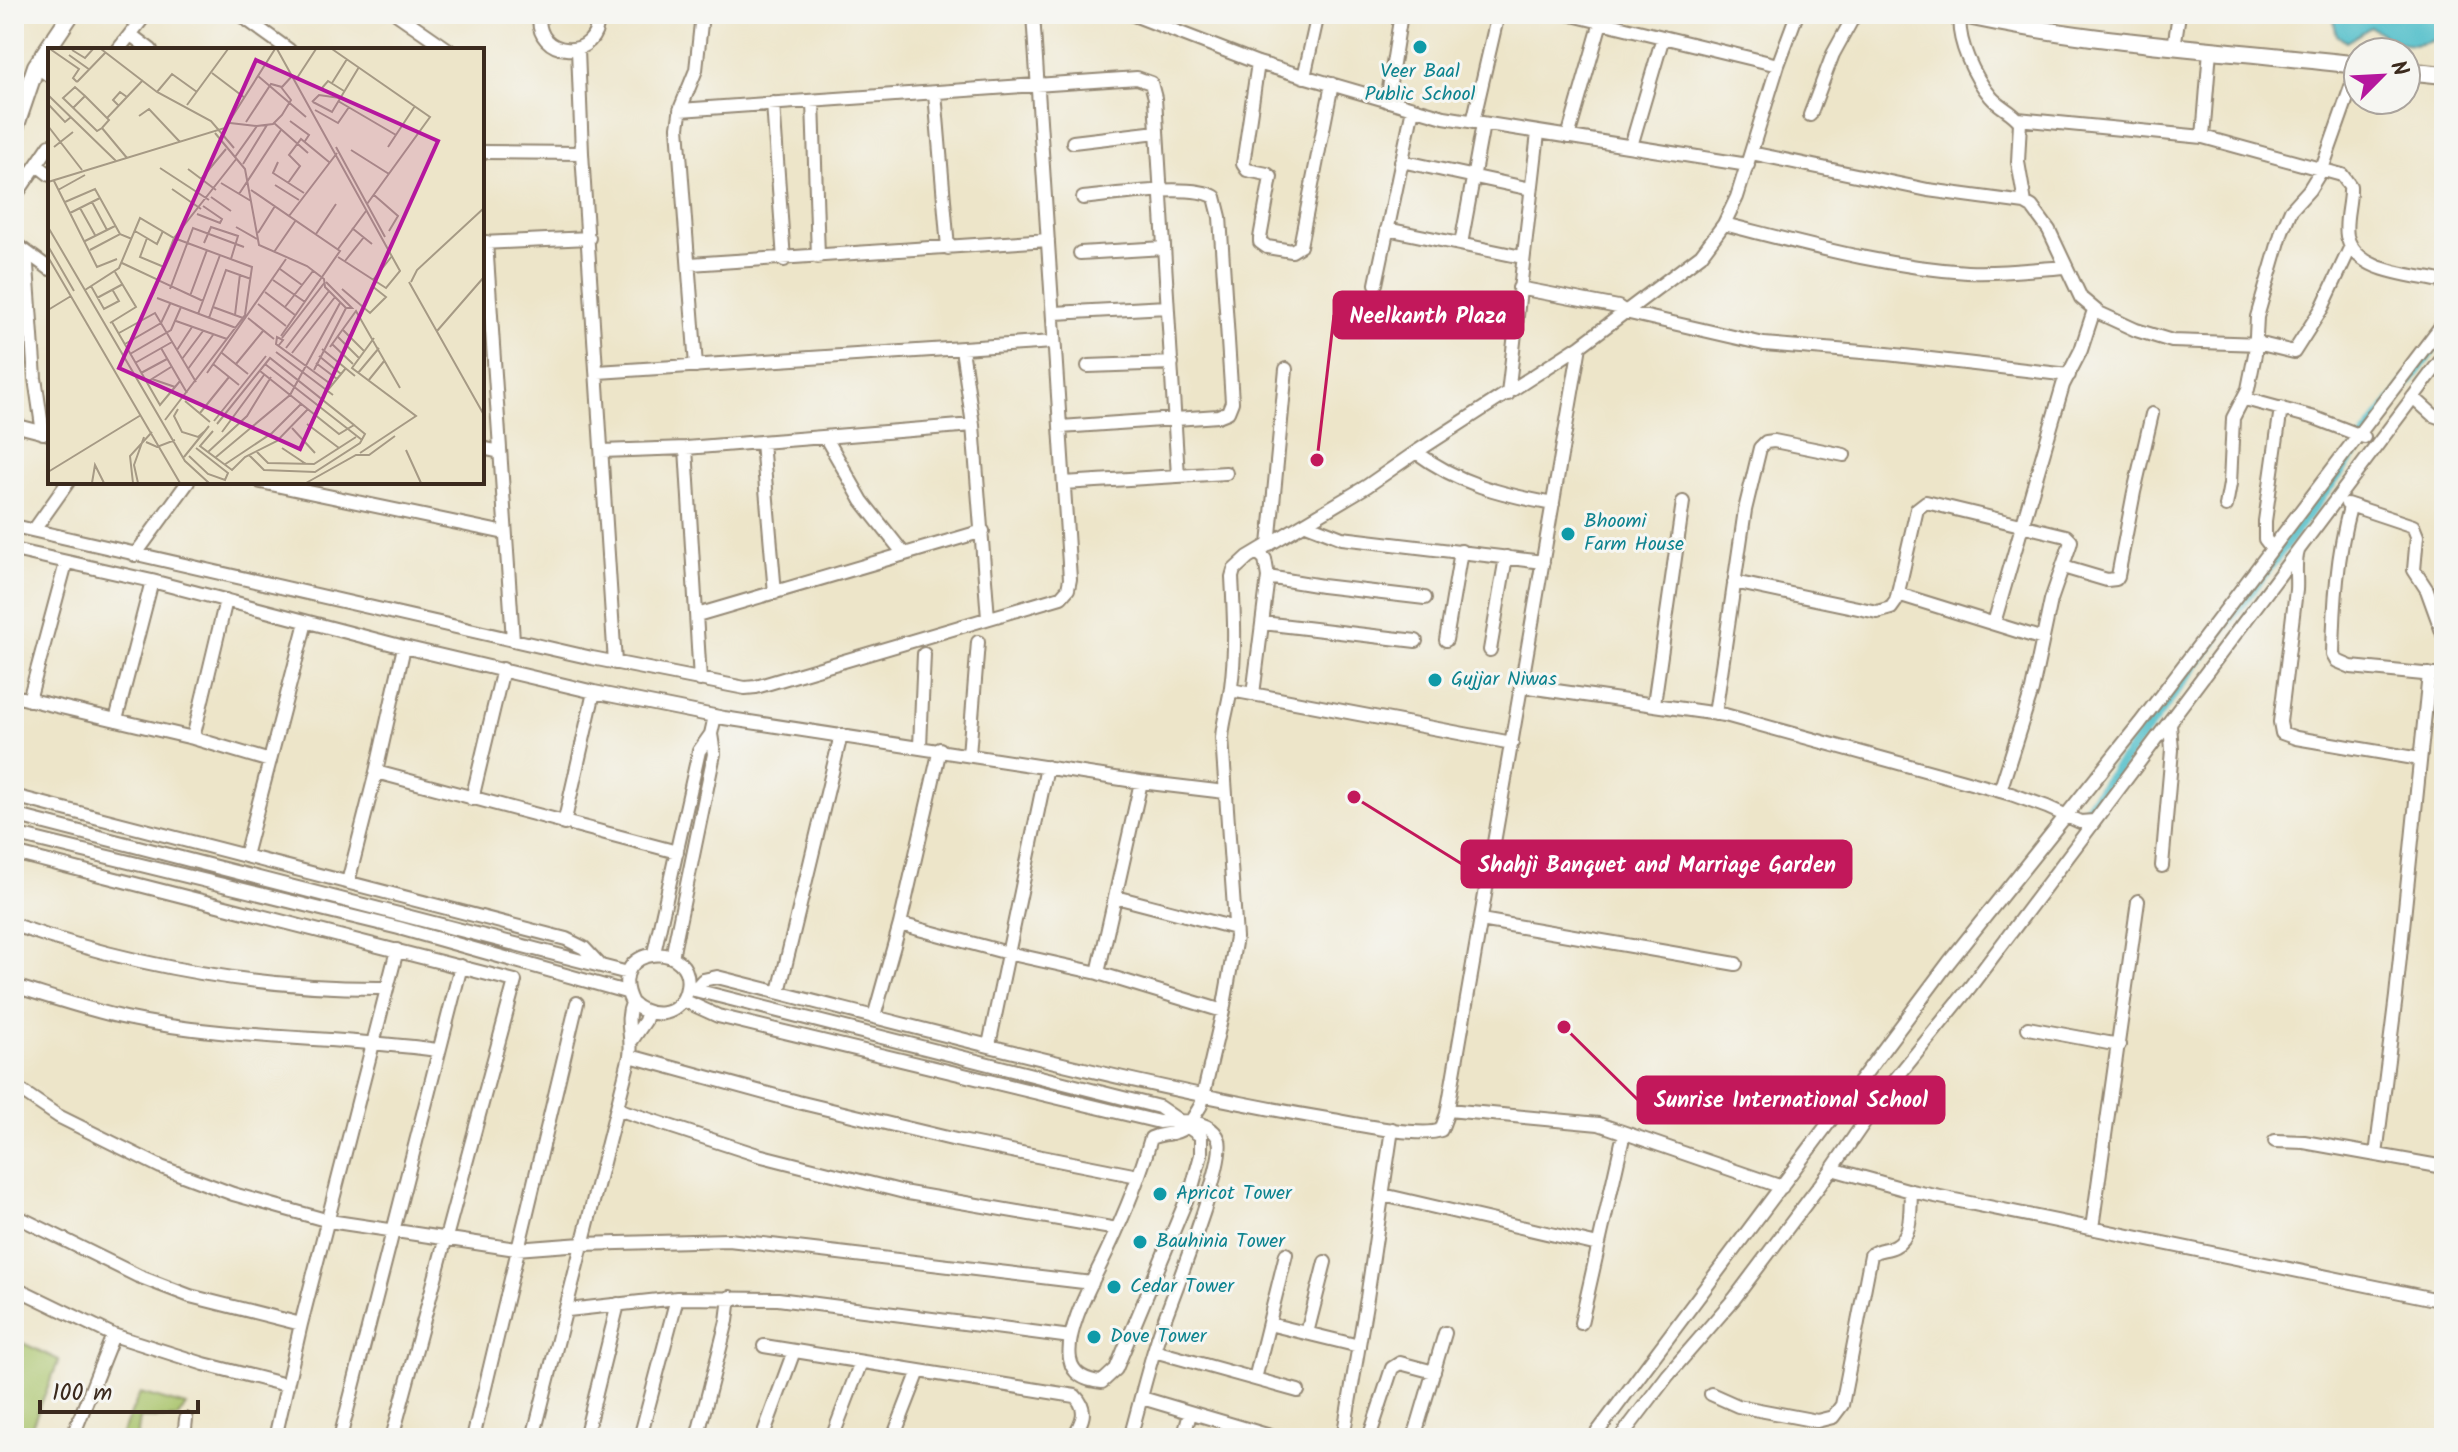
<svg xmlns="http://www.w3.org/2000/svg" width="2458" height="1452" font-family="Kalam,sans-serif">
<style>
.green{fill:#a8c369;stroke:#727644;stroke-width:2}
.water{fill:#52bfca;stroke:#467474;stroke-width:2}
.lines{fill:none;stroke-linecap:round;stroke-linejoin:round}
.canal{stroke:#52bfca;stroke-width:11}
.minor-casing{stroke:#948874;stroke-width:16}
.major-casing{stroke:#948874;stroke-width:20}
.minor{stroke:#fff;stroke-width:12}
.major{stroke:#fff;stroke-width:16}
.culture-dot{fill:#0f9aa8;stroke:#f6f6f2;stroke-width:3}
.labels{text-anchor:middle;dominant-baseline:central;stroke-width:6;stroke-linejoin:round;paint-order:stroke}
.culture-label{font-size:20px;fill:#0d838f;stroke:#f6f6f2;text-anchor:start}
.inset-road{fill:none;stroke:#a69a85;stroke-width:2}
.view{fill:#b5179e;fill-opacity:0.15;stroke:#b5179e;stroke-width:4}
.inset-edge{fill:none;stroke:#3b2a1e;stroke-width:4}
.leader{fill:none;stroke:#c2185b;stroke-width:3}
.callout-dot{fill:#c2185b;stroke:#f6f6f2;stroke-width:3}
.callout{fill:#c2185b;stroke:#c2185b;stroke-width:3}
.callout-label{font-size:22px;text-anchor:middle;font-weight:bold;fill:#fff}
</style>
<rect width="100%" height="100%" fill="#f6f6f2"/>
<filter id="ink" filterUnits="userSpaceOnUse"><feTurbulence type="fractalNoise" baseFrequency=".0125" numOctaves="2"/><feDisplacementMap in="SourceGraphic" scale="16" xChannelSelector="R" yChannelSelector="G"/><feConvolveMatrix kernelMatrix="1 2 1 2 8 2 1 2 1" color-interpolation-filters="sRGB"/></filter>
<filter id="wash" filterUnits="userSpaceOnUse"><feTurbulence type="fractalNoise" baseFrequency=".006" numOctaves="4" result="noise"/><feDisplacementMap in="SourceGraphic" scale="32" xChannelSelector="R" yChannelSelector="G"/><feGaussianBlur stdDeviation="1.8" result="paint"/><feColorMatrix in="noise" values="0 0 0 0 0 0 0 0 0 0 0 0 0 0 0 0 0 1.4 0 .05"/><feComposite in="paint" operator="in"/></filter>
<g filter="url(#wash)">
<rect width="100%" height="100%" fill="#ede5c9"/>
<!-- green -->
<path class="green" d="M14,1339L59,1360L27,1438H14Z
M140,1393L186,1406L177,1418H140L137,1438H120Z"/>
<!-- water -->
<path class="water" d="M2332,14H2444V36C2411,51 2401,46 2371,27L2346,42L2337,35Z"/>
<g class="lines">
<!-- canal -->
<path class="canal" d="M2083,814L2444,333"/>
</g>
</g>
<g filter="url(#ink)">
<g class="lines">
<defs>
<path id="minor" d="M239,14L289,50
M397,14L449,50
M540,14C532,59 603,63 597,14
M1131,14L1258,63L1444,117L1748,165
M1568,14L1778,65
M1960,14C1956,40 1974,77 1991,97C1999,107 2012,111 2020,122L2018,162L2025,203
M131,35L151,50
M2174,47L2179,14
M578,49L582,153L615,663
M118,50L146,14
M1258,63L1243,164L1247,170L1267,174L1271,177L1260,238V242L1267,247L1292,251L1300,246L1332,84
M36,66L50,76
M1304,77L1318,14
M935,93L948,248
M813,101L818,257
M1387,101L1401,14
M773,103L784,260
M680,110L1137,78L1151,83L1155,98L1178,476
M1810,115L1833,54L1855,14
M2018,119L2203,137L2342,175L2350,186C2351,203 2344,219 2347,236C2356,274 2414,274 2444,282
M1473,122L1498,14
M1568,137L1601,22
M2203,137L2210,50
M1073,142L1157,132
M1631,146L1663,37
M482,152L582,153
M1751,153L1928,190L2025,203L2032,207L2049,230L2081,298L2099,313L2136,330L2172,341L2261,344L2294,352L2322,308L2351,246
M1401,161L1531,189
M37,165L50,175
M14,198L50,145
M1724,224C1804,244 1884,267 1967,272C2000,274 2033,269 2066,267
M1387,229L1522,257
M486,242L513,640
M14,243L50,269
M482,243L589,238
M1461,244L1483,124
M26,252L35,378L43,433
M1080,253L1164,248
M690,264L1048,240
M1376,284L1413,108
M1519,288L1618,307L1625,312L1764,344L1887,354L2069,375
M1055,313L1167,307
M962,349L973,425
M696,366L678,127L681,107L696,70L702,14
M1088,366L1172,363
M598,372L1054,342
M1508,394L1538,133
M2413,397L2433,415L2444,419
M2245,399L2315,418L2364,437
M14,425L49,434
M1061,427L1218,416L1228,412L1232,402L1220,217L1215,197C1192,183 1112,195 1083,198
M826,438L862,501L904,554
M762,442L775,593
M482,448L500,452
M686,448L700,680
M602,451L686,448L973,425L988,618
M1416,452C1459,484 1500,494 1553,504
M261,482L505,533
M1064,483L1226,473
M2347,504L2413,526L2417,536L2414,570L2427,590L2444,637
M2226,506L2230,484L2233,418L2248,389L2255,354L2257,317L2282,231L2291,210L2309,190L2322,169L2358,67
M2350,507C2337,554 2334,605 2333,654L2337,661L2351,667L2444,676
M1306,524L1342,538L1543,562
M14,526L592,658L745,688L756,687L1061,597L1068,589L1070,579L1033,14
M34,530L68,482
M1269,545L1286,369
M2272,548L2265,539V521L2281,408
M14,550L152,581L404,647L594,692L724,718L1141,782L1225,792
M2298,551C2294,563 2297,577 2296,590L2280,722L2282,733L2296,738L2420,759
M135,555L188,482
M2063,567L2107,580L2116,579L2118,576L2134,492L2152,414
M1268,577L1322,586L1425,598
M1734,582L1877,612L1891,608L1896,601L1917,509L1926,502L2066,536L2071,541L2070,545L2051,600L2032,690L2000,791
M1898,594L2043,639
M697,615L983,531
M1263,623L1416,641
M1994,623L2063,385L2081,350L2094,310
M1446,640L1461,551
M1490,650L1506,557
M1521,686L1725,715L2011,794L2047,807L2080,822L2094,821
M1231,690L1512,743
M1253,694L1268,577L1265,559L1257,552
M14,696L193,738L270,761
M29,700L66,563
M1654,704L1683,502
M1715,714L1745,510L1760,448L1766,442L1774,441L1844,455
M116,720L152,581
M193,738L226,600
M920,746L924,654
M969,755L978,642
M376,772L677,852
M14,796L566,939L584,948L599,964
M472,799L503,669
M14,815L628,973
M564,824L594,692
M14,834L399,928L626,992
M14,853L515,981L392,1438
M245,856L306,622
M2162,866L2172,750L2170,725L2173,718
M348,882L376,772L404,647
M1116,897L1235,928
M1481,920L1736,964
M900,924L1008,953L1098,973L1223,1011
M14,925C133,966 260,989 386,988
M654,953L699,751L711,734L715,716
M672,957L714,754L711,734
M1098,973L1141,782
M14,986C51,997 88,1010 126,1018C228,1040 334,1036 437,1050
M687,988L1159,1107L1178,1120
M694,990L703,980L717,977C921,1028 1125,1085 1333,1120C1355,1124 1422,1138 1441,1130L1447,1114L1580,346
M779,992L841,735
M683,1000L718,1016L1159,1122C1177,1120 1211,1118 1219,1140C1227,1163 1170,1302 1160,1332C1148,1367 1140,1403 1130,1438
M874,1017L900,924L940,749
M2028,1028L2119,1045
M632,1040L645,1021L647,1014
M989,1045L1047,767
M630,1056L798,1102L956,1140L1138,1176
M14,1086L58,1116L161,1167L233,1194L329,1221L516,1249L582,1244L729,1240L1092,1283
M617,1109L758,1155L908,1193L1117,1229
M1448,1110L1599,1124L1782,1187
M1188,1127L1201,1136V1155L1193,1184L1116,1369L1102,1382C1088,1381 1073,1376 1070,1359C1065,1327 1095,1278 1108,1249C1125,1213 1140,1176 1151,1138C1159,1134 1163,1135 1172,1133C1188,1130 1193,1118 1201,1105L1223,1011L1236,937L1222,738C1223,720 1229,705 1231,687C1236,650 1234,614 1232,577L1234,570L1248,557L1367,486L1416,452L1580,346L1701,255L1724,224L1737,197L1778,65L1797,14
M2275,1141L2304,1142L2444,1167
M2376,1155L2396,996L2429,674
M1832,1169L1911,1191L2444,1301
M1383,1195L1598,1245
M14,1215L138,1276L190,1296L301,1324
M2092,1228L2138,901
M14,1287L113,1335L204,1364L286,1385
M568,1310L677,1298L778,1299L1071,1337
M1581,1323L1622,1142
M1269,1324L1359,1346
M1307,1333L1325,1262
M764,1346L1075,1396C1089,1410 1082,1422 1073,1438
M1154,1351L1298,1391
M1255,1379L1286,1254
M1711,1394L1738,1406L1817,1421L1833,1417L1842,1405L1871,1255C1878,1248 1886,1251 1895,1246C1913,1237 1910,1209 1911,1191
M1142,1398L1277,1438
M72,1438L113,1335
M184,1438L186,1419
M275,1438L301,1324L397,950
M340,1438L461,966
M473,1438L577,1003
M533,1438L630,1056C633,1035 624,1022 632,1003C602,943 701,938 686,992C678,1019 649,1018 632,1003
M585,1438L618,1304
M640,1438L677,1298
M697,1438L727,1321L730,1297
M762,1438L794,1351
M832,1438L861,1362
M893,1438L919,1371
M1183,1438L1190,1414
M1343,1438L1367,1298L1392,1129
M1369,1438L1392,1368L1400,1363L1434,1372
M1414,1438L1445,1333
M1593,1438L1949,962L2140,723L2444,322
M1620,1438L1668,1375L1734,1299L1832,1169L1885,1092L1970,987L2444,356"/>
<path id="major" d="M1959,14C2091,44 2225,49 2358,65
M2406,71L2444,75
M14,131L36,66L71,14"/>
</defs>
<!-- minor casing -->
<use href="#minor" class="minor-casing"/>
<!-- major casing -->
<use href="#major" class="major-casing"/>
<!-- minor -->
<use href="#minor" class="minor"/>
<!-- major -->
<use href="#major" class="major"/>
</g>
</g>
<!-- markers -->
<g class="culture-dot">
<circle cx="1420" cy="47" r="8"/>
<circle cx="1568" cy="534" r="8"/>
<circle cx="1435" cy="680" r="8"/>
<circle cx="1160" cy="1194" r="8"/>
<circle cx="1140" cy="1242" r="8"/>
<circle cx="1114" cy="1287" r="8"/>
<circle cx="1094" cy="1337" r="8"/>
</g>
<g class="labels">
<!-- culture labels -->
<g class="culture-label">
<text x="1420" y="72" text-anchor="middle">Veer Baal<tspan x="1420" dy="23">Public School</tspan></text>
<text x="1584" y="522">Bhoomi<tspan x="1584" dy="23">Farm House</tspan></text>
<text x="1451" y="680">Gujjar Niwas</text>
<text x="1176" y="1194">Apricot Tower</text>
<text x="1156" y="1242">Bauhinia Tower</text>
<text x="1130" y="1287">Cedar Tower</text>
<text x="1110" y="1337">Dove Tower</text>
</g>
</g>
<!-- overview -->
<g transform="translate(48 48)">
<rect width="436" height="436" fill="#ede5c9"/>
<path class="inset-road" d="M2,1L31,21L25,30L29,34M53,1L109,44L163,73L186,100M229,1L352,223L338,240L290,209M284,1L382,69L319,156M24,2L37,10L45,1M21,7L42,22M164,25L197,50M210,28L258,69M249,30L268,1M29,34L58,4M284,35L299,11M274,40L280,33L296,43M109,44L124,26L149,44M0,47L68,113M290,53L348,87M264,54L271,47L292,50M265,54L284,64L311,19M0,56L17,74L23,69M139,57L180,1M71,58L65,52L72,44L79,49M25,60L37,48L61,72L54,80L49,83L15,50L27,39L37,48M267,62L290,75L301,59M91,68L101,61L132,94M59,70L95,32M242,73L261,87L257,93M198,74L223,36L234,39L245,27M182,75L209,78M226,75L260,105M0,78L34,122M54,80L79,110M167,85L197,121L211,197L259,218L276,231L277,239L298,260H304L278,234M6,99L25,84M288,99L337,189M340,99L367,58M303,102L341,126M187,109L209,78L225,76L234,67L243,52L233,39M230,114L225,125L256,145M195,116L219,77M112,120L161,152M140,121L168,142M153,131L178,101M6,133L49,219L69,211M0,134L177,80L227,1M173,135L203,153M240,135L252,118L241,107L253,91L281,114M227,137L251,152M124,141L153,161M10,142L37,127M203,142L292,203L233,288M191,146L233,82M326,147L350,168L341,183M163,149L183,163M17,154L47,141L72,186M44,154L59,182M32,160L47,187M22,165L52,150M149,166L172,175L174,171L155,158M241,168L289,105M0,179L137,413L161,435M188,179L209,191M304,180L324,196M87,183L109,196L115,183M210,185L227,158M268,186L288,156M99,190L92,209L116,219M37,193L67,178M156,195L163,179L190,188L183,211M0,198L26,243M290,201L318,163M42,202L72,186L84,191M226,204L248,172M0,209L132,435M297,213L316,189M74,215L110,232L126,190L189,110M232,221L254,237M225,232L257,254M325,232L344,208M361,234L436,367M363,234L369,222L436,160M43,238L56,261L71,253L64,241M122,241L145,180L196,199M294,241L322,265L338,249L324,238M37,242L71,220L92,170L126,190L204,219L197,267L117,372M217,244L247,267M105,246L110,232L155,253M142,248L159,202M49,250L75,236M109,250L188,280M210,256L238,278M165,259L195,270M237,259L265,223M0,262L23,248M150,266L172,207M187,267L192,226M161,270L178,222L203,231M200,270L226,291M128,273L179,291M64,274L112,357L132,333M62,275L88,259L67,224M294,281L316,303M389,283L436,229M71,285L107,265L148,334M289,288L311,310M234,290L277,234M77,296L113,275L122,256M284,296L305,316M231,297L235,292L229,289L228,296L284,337M282,299L308,263L352,340M113,300L139,345M238,300L281,243M274,301L307,328M129,302L144,279M228,304L285,347M174,305L200,326M244,305L287,249M82,306L123,282L133,259M271,308L293,326M134,311L155,283M87,315L124,294M268,315L289,331M165,316L191,337M188,316L215,283M217,316L314,392M140,321L165,287M266,322L298,260M93,325L119,311M159,325L238,211M310,325L331,300M104,331L127,339M320,333L337,312M99,334L123,319M279,343L298,320M137,353L162,374M130,361L126,368L134,384L150,389L158,382M152,365L181,329M166,373L218,308M169,376L222,310L306,377L291,386L212,323M259,376L291,400M244,380L267,405M165,383L152,398L184,422L197,409L229,393L260,361M174,384L216,327M98,394L109,399L127,392M234,400L258,416M358,402L373,435M160,404L199,368L223,329M209,404L220,415L266,416L308,389M312,405L368,368L304,320L326,290M201,407L216,422L267,424L312,395L317,386L306,377M141,408L160,426L177,432L180,425L148,400M136,409L161,378M168,409L242,347L292,255M176,417L224,385L253,356M0,424L93,367M44,435L47,417L56,435M85,435L82,408L104,384M90,435L86,417L96,389M258,435L308,407H321L347,388"/>
<path class="view" d="M208,12L390,93L252,401L71,320Z"/>
<rect width="436" height="436" class="inset-edge"/>
</g>
<!-- callouts -->
<path class="leader" d="M1317 460L1334 315M1354 797L1462 864M1564 1027L1638 1100"/>
<g class="callout-dot">
<circle cx="1317" cy="460" r="8"/>
<circle cx="1354" cy="797" r="8"/>
<circle cx="1564" cy="1027" r="8"/>
</g>
<g class="callout">
<rect x="1334" y="292" width="189" height="46" rx="8"/>
<rect x="1462" y="841" width="389" height="46" rx="8"/>
<rect x="1638" y="1077" width="306" height="46" rx="8"/>
</g>
<g class="callout-label">
<text x="1428" y="323">Neelkanth Plaza</text>
<text x="1657" y="872">Shahji Banquet and Marriage Garden</text>
<text x="1791" y="1107">Sunrise International School</text>
</g>
<!-- margin -->
<rect width="2458" height="1452" fill="none" stroke="#f6f6f2" stroke-width="48"/>
<!-- north arrow -->
<g transform="translate(2382 76) rotate(66)"><circle r="38" fill="#f6f6f2" stroke="#aba49d" stroke-width="2"/>
<path d="M0-6L14 30L0 20L-14 30Z" fill="#b5179e"/>
<text y="-12" font-size="22" font-weight="bold" text-anchor="middle" fill="#3b2a1e">N</text>
</g>
<!-- scale -->
<path d="M40 1400v12h158v-12" fill="none" stroke="#3b2a1e" stroke-width="4"/>
<text x="52" y="1400" font-size="24" fill="#3b2a1e" stroke="#f6f6f2" stroke-width="6" paint-order="stroke">100 m</text>
</svg>
